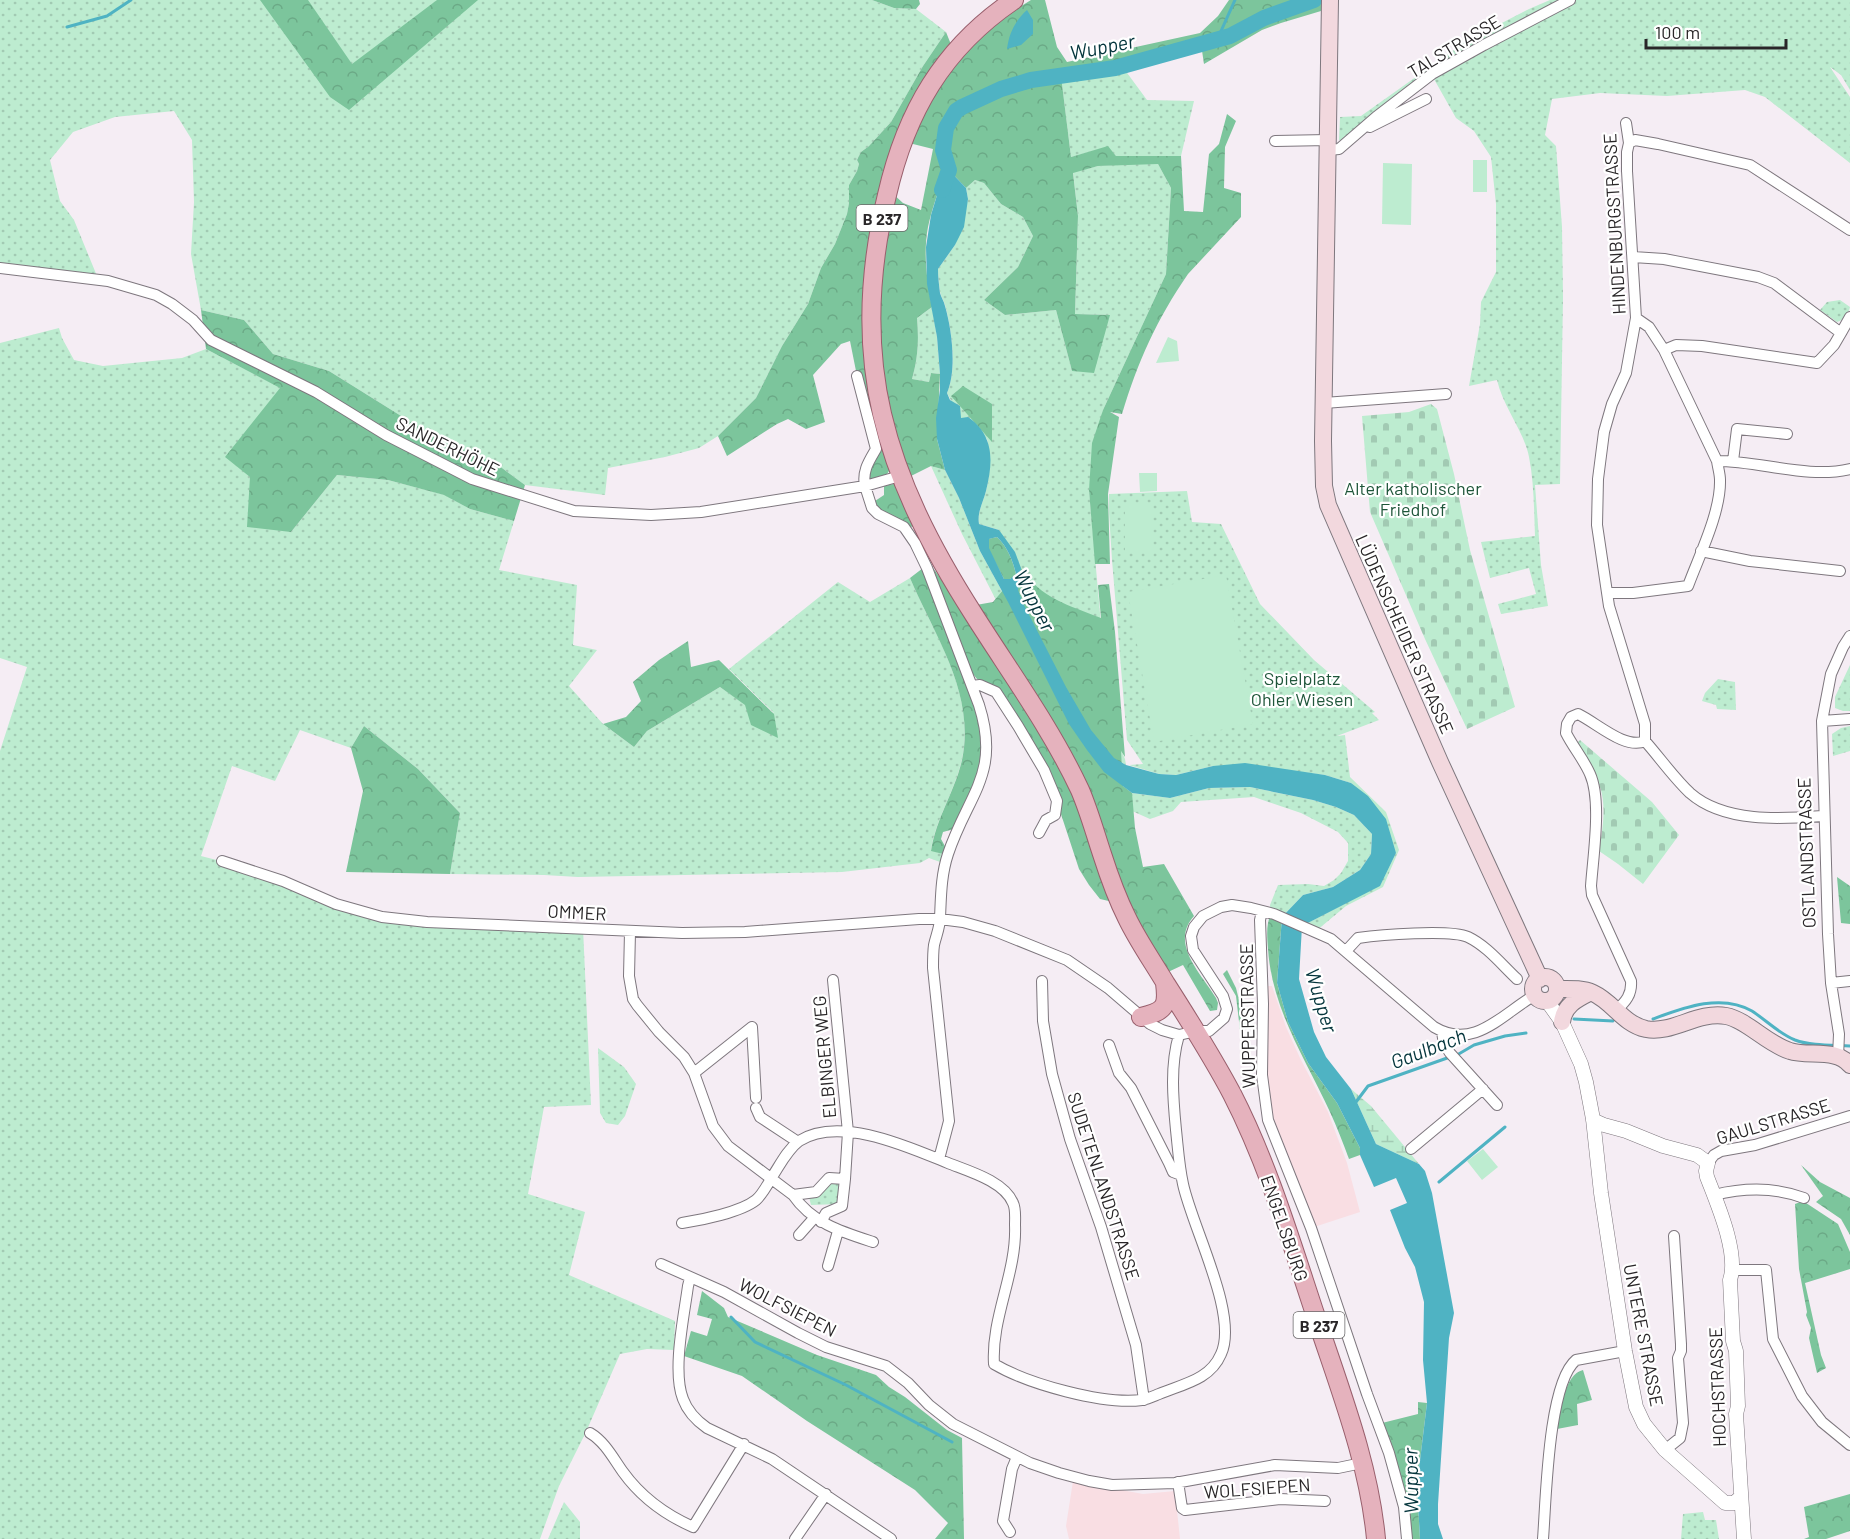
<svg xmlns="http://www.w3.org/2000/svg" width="1850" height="1539" font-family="Barlow,sans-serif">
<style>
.commercial{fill:#f9dee3}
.green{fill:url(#green-dots)}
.forest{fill:url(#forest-crowns)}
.wetland{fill:url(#wetland-marsh)}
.cemetery{fill:url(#cemetery-stones)}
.pitch{fill:#bdecd0}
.water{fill:#4fb3c3;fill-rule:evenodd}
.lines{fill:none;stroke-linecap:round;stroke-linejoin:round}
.stream{stroke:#4fb3c3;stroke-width:3}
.river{stroke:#4fb3c3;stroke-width:16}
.minor-casing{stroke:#7e777e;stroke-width:12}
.tertiary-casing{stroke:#7e777e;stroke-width:15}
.secondary-casing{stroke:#7e777e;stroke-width:18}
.primary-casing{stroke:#985f6c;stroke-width:20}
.minor{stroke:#fff;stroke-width:10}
.tertiary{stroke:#fff;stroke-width:14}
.secondary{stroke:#f2d8de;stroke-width:16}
.primary{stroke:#e5b2bd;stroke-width:18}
.labels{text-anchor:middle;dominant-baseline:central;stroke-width:4.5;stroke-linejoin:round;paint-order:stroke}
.shield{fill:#fff;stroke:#696768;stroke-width:1.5}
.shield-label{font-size:16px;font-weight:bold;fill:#292628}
.street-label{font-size:18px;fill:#292628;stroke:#fff}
.park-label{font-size:18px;fill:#1f563a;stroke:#fff}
.water-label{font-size:20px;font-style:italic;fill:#04353c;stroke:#fff}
</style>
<defs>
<pattern id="green-dots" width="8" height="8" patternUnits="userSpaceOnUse" patternTransform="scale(1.5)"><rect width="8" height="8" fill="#bdecd0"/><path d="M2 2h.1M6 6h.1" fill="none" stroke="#a2cab3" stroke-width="1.8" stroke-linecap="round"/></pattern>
<pattern id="forest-crowns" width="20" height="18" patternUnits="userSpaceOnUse" patternTransform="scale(1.5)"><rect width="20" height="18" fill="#7cc59c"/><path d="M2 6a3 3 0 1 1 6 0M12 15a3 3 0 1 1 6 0" fill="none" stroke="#6ba986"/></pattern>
<pattern id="wetland-marsh" width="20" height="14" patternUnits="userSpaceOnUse" patternTransform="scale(1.5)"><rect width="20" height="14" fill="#bdecd0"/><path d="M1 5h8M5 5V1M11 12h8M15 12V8" fill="none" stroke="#a2cab3"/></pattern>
<pattern id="cemetery-stones" width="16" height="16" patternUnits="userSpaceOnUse" patternTransform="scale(1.5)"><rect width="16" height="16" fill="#bdecd0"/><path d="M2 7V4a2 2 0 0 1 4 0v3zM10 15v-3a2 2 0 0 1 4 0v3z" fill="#a2cab3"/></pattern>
</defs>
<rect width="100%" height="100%" fill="#f5edf4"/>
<!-- commercial -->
<path class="commercial" d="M1268,986H1272L1286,1027L1300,1058L1328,1112L1347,1163L1360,1212L1311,1228L1270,1119L1266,1076L1265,1012Z
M1073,1481L1143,1494L1175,1491L1180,1539H1069L1066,1526Z"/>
<!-- green -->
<path class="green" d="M0,0H872L894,8L916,9L946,32L923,66L891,122L869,146L861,152L857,160L859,164L857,171L849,185V203L847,214L835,244L821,268L808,304L782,346L756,398L718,436L699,448L665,457L608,468L605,495L525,485L498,465L430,434L329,371L273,354L244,320L201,310L191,254L194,202L192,140L174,111L115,117L73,132L50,160L60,201L74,220L97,276L0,266Z
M1550,0H1850V90L1841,75L1830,67L1850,97V163L1765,97L1745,90L1667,96L1600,93L1552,99L1545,135L1556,146L1562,227L1563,297L1560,484L1535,485L1541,565L1548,606L1501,614L1498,604L1536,594L1529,568L1490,578L1481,542L1535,536C1534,510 1534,482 1529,457C1524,431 1503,407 1497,380L1469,386L1480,324L1481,302L1496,272V204L1491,157L1474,131L1456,118L1430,72L1342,141L1339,140L1340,117L1361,116L1465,42L1529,9Z
M1122,66L1147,100L1194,101L1181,156H1116L1108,147L1071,157L1061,76Z
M1147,163L1158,164L1171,188L1166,274L1103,410L1089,490L1110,725L1125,759L1126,765L1114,758L999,530L979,524C977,512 983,503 986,491C990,474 991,457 987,439L961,419L947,393C957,370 952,330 945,305C944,301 941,297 940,292C939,285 938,277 938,269L955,245L968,199L966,188L975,180L984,183L1001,204L1023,217L1033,236L1018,267L984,300L1005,315L1056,310L1072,371L1109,315L1075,314L1078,216L1073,172L1098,166Z
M1840,300L1850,307C1849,313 1843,321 1837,322L1820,310L1827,302Z
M932,307L937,337L940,374L931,373L929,382L912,379C918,358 919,340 917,318Z
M59,328L62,338L74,360L103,366L182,358L206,349L281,388L250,477L291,532L337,475L388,480L445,495L470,509L514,521L499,570L577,585L573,645L597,650L569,686L603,724L634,747L647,731L720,687L746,705L774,713L729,669L838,582L870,602L910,578C934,635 976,693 962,759C955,791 936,818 931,850L943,854L940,862L929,858L920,863L842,872L578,877L544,875L450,874L460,813L418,769L364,726L351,748L300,730L275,781L232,766L201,856L236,865L382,917L583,928L591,1105L544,1107L528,1194L585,1212L569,1275L675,1321L674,1350L647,1349L620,1354L586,1432L559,1486L540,1539H0V751L27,667L0,658V343Z
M931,466L945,470L959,498L980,551L1008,602H997L962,534Z
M1187,491L1192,522L1221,524L1260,604L1314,660L1375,712L1372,713L1379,720L1337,736L1345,735L1350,777L1386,812L1399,850L1383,887L1346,906L1316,931L1302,926L1380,885L1396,853L1351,783L1325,775L1293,771L1213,766L1176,775L1159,774L1129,765L1143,764L1127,740L1112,560L1109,513V494Z
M1850,665V711H1843L1835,708V697Z
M1718,679L1735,682L1736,710L1717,709L1716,705L1702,701L1705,693Z
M1850,726V751L1833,756L1832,734L1841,728Z
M1250,787L1313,800L1336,807L1354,815L1372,834L1371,854L1360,870L1333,887L1303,895L1282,917L1271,913L1270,905L1278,885L1308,884L1324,886L1334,880L1341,873L1348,861V843L1338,832L1301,813L1254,797L1181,802L1173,811L1150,819L1132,811V793L1170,798L1209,788Z
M598,1048L624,1067L636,1084L625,1116L618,1125L606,1123L600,1113Z
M839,1182L841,1204L811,1205L809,1197L828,1183Z
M564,1502L580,1522V1539H548Z
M1703,1512L1705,1520H1716L1719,1539H1681L1683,1514Z"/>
<!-- forest -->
<path class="forest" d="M260,0H308L352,64L437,0H478L349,110L330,97Z
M872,0H919L920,4L916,9L894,8Z
M1031,0H1045L1057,47L1067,62L1200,33L1218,16L1229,0H1321V11L1281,23L1262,30L1204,64L1201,44L1115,68L1061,76L1071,157L1108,146L1116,156H1181L1184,211L1203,212L1209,154L1219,144L1227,114L1236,121L1225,147L1224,188L1241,193V217L1188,274C1157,319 1138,361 1122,414L1110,412L1119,417L1108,494L1110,564H1095L1089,490L1092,443L1103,410L1166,274L1171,188L1158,164L1098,166L1073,173L1078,216L1075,314L1110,315L1094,373L1072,371L1056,310L1005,315L984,300L1018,267L1033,236L1023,217L1001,204L984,183L975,180L966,188L949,170L944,172C939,191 932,208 928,227C923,253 927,281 932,307L917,318C919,340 918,358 912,379L929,382L931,373L940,374L937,439L945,470L931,466L907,478C900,461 894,444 889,426C867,350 876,270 892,193L903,203L921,210L933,149L897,140C872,214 858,297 869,374C873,406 882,437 891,468L887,474L871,480L867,478L868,468L879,450L857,376L850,341L841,344L813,375L825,422L806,429L788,419L777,424L727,456L718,436L756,398L782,346L808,304L821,268L835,244L847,214L849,203V185L857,171L859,164L857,160L861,152L869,146L891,122L923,66L946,32L952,47L959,54L994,23Z
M201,310L244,320L273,354L329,371L430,434L498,465L525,485L514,521L470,509L444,495L388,480L337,475L291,532L247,527L250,477L225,457L280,388L206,349Z
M963,386L992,404V442L951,396Z
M898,483L916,525L913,527L908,526L875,507V501L884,495V486Z
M997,537C1007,546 1013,561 1016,574L1021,568C1041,599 1069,605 1101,618L1098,585L1109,584L1115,632L1125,757L1121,751L1123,786L1132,793L1135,828L1143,867L1164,864L1194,916C1169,944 1202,974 1216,998L1218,1003L1217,1010L1210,1011L1183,965L1168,972L1126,905L1100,899L1089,885L1079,869L1057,802L1044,770L982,681L977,679L973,674L956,634L933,568L948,588L976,605L993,602L1014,577L1010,579H1004L988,548V539Z
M923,568L978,717L982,741L979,776L954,829L943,832L941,839L946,848L943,854L931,851C936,818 955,791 962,760C976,693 934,635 910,578Z
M688,641L691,667L719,660L774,714L778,738L751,725L745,705L720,687L647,731L634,747L603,724L626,717L641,701L633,682L659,660Z
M364,726L418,769L460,813L450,874L346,872L363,791L351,748Z
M1837,877L1850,886V924L1841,923Z
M1271,913L1282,917L1277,983L1288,1022L1308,1063L1337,1103L1360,1148V1155L1349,1159C1343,1143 1337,1127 1330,1112C1305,1058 1272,1009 1268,949C1267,935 1266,925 1271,913Z
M1227,970L1236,988L1241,1008L1251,1018L1249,1027L1240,1030L1236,996L1223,974Z
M1801,1165L1820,1182L1850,1198V1235L1841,1219L1816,1202L1823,1196Z
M1803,1201L1838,1224L1850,1252V1269L1805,1283L1821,1355L1826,1368L1817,1373L1809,1338L1811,1328L1806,1315L1807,1312L1799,1269L1795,1204Z
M702,1291L724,1308L728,1317L817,1355L876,1375L889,1387L905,1397L947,1430L962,1438L964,1539H935L948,1523L915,1490L807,1421L742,1376L684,1356L691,1331L707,1336L712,1319L697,1315Z
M1583,1370L1592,1400L1577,1404L1578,1425L1557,1429C1561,1412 1564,1374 1583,1370Z
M1418,1402L1427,1403L1417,1485L1420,1539H1408L1382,1423L1418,1414Z
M1850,1494V1531L1826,1539H1804L1809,1537L1804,1507Z"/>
<!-- wetland -->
<path class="wetland" d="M1351,1089L1371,1106L1419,1164L1376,1144Z"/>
<!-- cemetery -->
<path class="cemetery" d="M1431,404L1437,409L1454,474L1470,550L1515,707L1467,729L1425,639L1370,512L1362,416L1409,412Z
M1580,740L1652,802L1679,835L1643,884L1618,864L1599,851C1608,798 1605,788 1577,743Z"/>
<!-- pitch -->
<path class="pitch" d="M1473,160H1487V192H1473Z
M1383,163L1412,164L1411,225L1382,224Z
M1168,337L1177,341L1179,361L1156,363Z
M1139,473H1157V491L1140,492Z
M1125,503H1151V553H1125Z
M1226,575L1253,724L1154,742L1128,592Z
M1483,1149L1498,1167L1482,1180L1467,1161Z"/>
<!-- water -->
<path class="water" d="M1027,10L1033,20V34L1021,45L1007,49C1009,33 1015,21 1027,10Z
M949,170L966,188L968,199L964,227L955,245L938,269C938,277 939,285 940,293C941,297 944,301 945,306C952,330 957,370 947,393L950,400L960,406L961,418L968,417C995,436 993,462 986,491C983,503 977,512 979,524L999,530L1015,552L1021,568L1018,590L1022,601L1066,687L1091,730L1114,758L1126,765L1159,774L1176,775L1213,766L1245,763L1325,775L1351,783L1368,796L1386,819L1396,853L1380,886L1302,926L1299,979L1314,1032L1326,1057L1351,1089L1376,1144L1419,1164L1425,1171L1432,1193L1454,1313L1449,1338L1438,1504V1524L1443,1539H1420L1417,1485L1427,1403L1423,1360L1424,1302L1415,1267L1405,1248L1390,1210L1407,1203L1396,1178L1374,1187L1360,1155V1148L1337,1103L1308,1063L1288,1022L1277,983L1282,917L1303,895L1333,887L1360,870L1371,854L1372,834L1354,815L1336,807L1313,800L1250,787L1209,788L1170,798L1132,793L1104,772L1087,750L1069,724L1008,602L980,551L959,498L945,470L937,439L936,418L940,390V374L937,337L927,284L926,247L931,215L944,172ZM997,537C1007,546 1013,561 1016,574L1010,579H1004L989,548V539Z"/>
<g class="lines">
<!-- stream -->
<path class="stream" d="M67,27L107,16L131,0
M1217,40L1235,0
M1574,1019L1613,1021
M1653,1019C1683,1008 1721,993 1752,1011C1766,1020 1778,1033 1795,1040C1811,1046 1832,1045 1850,1046
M1457,1055L1474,1045L1505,1036L1526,1033
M1356,1102L1368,1086L1450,1057
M1439,1182L1505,1127
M731,1317L755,1342L846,1385L952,1442"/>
<!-- river -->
<path class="river" d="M942,190L949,170L943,150L946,128L956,111L962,107L1001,89L1031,80L1115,68L1230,36L1264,18L1314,0"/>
<defs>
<path id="minor" d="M1626,123L1629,143L1627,152V171L1636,318L1626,373L1612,404L1604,432L1598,479L1597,525L1609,606L1645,724V741
M1370,127L1426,99
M1275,141L1328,140
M1629,143L1635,140L1658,144L1750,165L1850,230
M1328,150L1339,149L1376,117L1432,74L1484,45L1570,0
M1633,257L1664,259L1758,277L1774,283L1841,333L1850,317
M0,268L108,281L156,295L172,304L193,320L211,340L316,392L386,435L435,460L472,479L574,511L651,515L701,512L865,486C862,471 869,461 876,449L857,376
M1664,350L1676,345L1702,346L1817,363L1834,345L1841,333
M1324,403L1446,394
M1717,461C1761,461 1807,479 1850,469
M1733,461L1737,429L1787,434
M900,476L865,486L872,508L878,514L904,527L915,543L927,568L979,705C1001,774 968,794 948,854C941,875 941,896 940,918C940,927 936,936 934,945C933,952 933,960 933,968L949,1121L939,1159
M1701,551L1750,561L1840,571
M1607,593H1633L1688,586C1699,556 1721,512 1720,480C1720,474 1718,468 1717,461L1664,350L1649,327L1636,318
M972,686L980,685L996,692L1018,726L1044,770L1057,801L1055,815L1046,820L1039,833
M1822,721L1850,719
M1645,741C1660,758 1674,778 1690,793C1724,823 1781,819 1823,816
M222,861L283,881L336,904L382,917L427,922L682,933L745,932L919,919H940L963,922L995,931L1067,960L1108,988L1150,1024L1162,1030L1179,1035L1196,1031H1209L1224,1018L1227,1009L1223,996L1193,950L1191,936L1194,927L1203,916L1221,907L1232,905L1251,908L1274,914L1331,939L1434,1027C1474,1051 1502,1014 1535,995
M1262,911L1260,920L1263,1004L1262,1075L1268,1120L1311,1228L1367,1394L1389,1453L1404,1507L1407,1539
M630,932L629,976L633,999L637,1005L659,1032L684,1057L694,1073L713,1126L728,1146L793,1195L816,1192L829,1178L845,1179L848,1132L833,980
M1346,951L1358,938C1379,935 1450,929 1468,937C1487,946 1502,965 1517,979
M1042,981L1043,1021L1052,1074L1070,1139L1101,1227L1136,1345L1144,1400
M1831,983L1850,981
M1616,1010C1626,1002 1632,994 1631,981L1592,895L1591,886C1593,856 1602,801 1590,774C1584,760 1573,747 1566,733L1567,724L1571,717L1578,714C1597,723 1625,750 1645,741
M1442,1032L1444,1044L1450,1053L1497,1105
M1109,1045L1119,1073L1131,1088L1169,1163L1173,1172L1181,1175
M1838,1057L1839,1034L1831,983L1828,934L1822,721L1831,674L1843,647L1850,636
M694,1073L752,1027L756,1098
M756,1108L760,1117L798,1142
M1411,1149L1483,1089
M1708,1163L1714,1155L1721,1151L1755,1145L1850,1116
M793,1195C812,1223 842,1232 873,1242
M1714,1195C1743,1188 1775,1187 1804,1198
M821,1222L826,1213L842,1206L845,1179
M682,1223C702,1220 741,1212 756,1200C762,1195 768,1184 772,1177C780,1165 787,1150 799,1141C839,1115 909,1147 948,1163C968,1171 1004,1181 1013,1203C1016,1209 1015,1218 1015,1225C1017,1273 991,1317 994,1364C1028,1384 1103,1405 1142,1400C1148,1399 1154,1396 1159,1394C1183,1384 1210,1380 1221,1354C1239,1315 1192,1227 1183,1184C1179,1166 1178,1148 1176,1130C1173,1099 1170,1065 1179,1035
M799,1235L815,1217
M661,1264L724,1292L798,1333L826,1347L886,1366L908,1383L929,1405L953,1424L1030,1463L1059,1473L1089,1481L1112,1485L1175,1483L1275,1465L1338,1468L1362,1463
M828,1266L838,1231
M1733,1270H1766L1773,1339L1802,1396L1822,1422L1850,1445
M690,1278L688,1286C684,1316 672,1371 683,1399C687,1410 697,1421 707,1428L772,1459L891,1539
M590,1433C605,1442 613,1458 623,1472C641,1497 666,1515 693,1527L744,1444
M1665,1450L1680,1438L1683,1423L1678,1358L1681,1351V1344L1674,1236
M1178,1482L1182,1508L1185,1510L1280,1499L1325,1501
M1010,1532L1003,1521L1012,1469L1017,1457
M795,1539L826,1494
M1543,1539C1546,1501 1548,1383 1576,1360L1625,1351"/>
<path id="tertiary" d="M1547,1001L1562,1022L1581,1064L1586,1082L1593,1119L1601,1193L1625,1351L1636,1407L1644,1424L1665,1450L1725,1503H1734L1741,1497
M1593,1120L1604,1125L1626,1131L1663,1146L1697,1155L1708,1163L1706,1171L1707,1177C1717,1203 1739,1253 1730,1280L1733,1341L1736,1351L1738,1406L1736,1414L1744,1539"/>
<path id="secondary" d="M1330,0L1323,441L1324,486L1328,505L1440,762L1540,979
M1533 989a12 12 0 1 1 24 0a12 12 0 1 1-24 0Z
M1557,989C1569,989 1582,988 1593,993C1613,1002 1623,1024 1646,1029C1673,1034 1697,1011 1726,1016C1747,1020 1767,1044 1790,1051C1808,1057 1837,1048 1850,1065
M1562,1022C1564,1005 1577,999 1591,992"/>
<path id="primary" d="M1014,0C943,48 906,112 887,195C847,359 885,476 974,615C1010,672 1051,728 1080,790C1089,811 1095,833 1102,854C1109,876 1117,898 1127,918C1138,941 1153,962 1166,984C1189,1020 1212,1056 1232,1094C1268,1164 1291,1242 1316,1317C1340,1390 1369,1463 1376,1539
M1141,1017C1165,1011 1168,1007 1165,983"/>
</defs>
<!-- minor casing -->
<use href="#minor" class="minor-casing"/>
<!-- tertiary casing -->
<use href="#tertiary" class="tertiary-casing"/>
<!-- secondary casing -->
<use href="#secondary" class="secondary-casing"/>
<!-- primary casing -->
<use href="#primary" class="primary-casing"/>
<!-- minor -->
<use href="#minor" class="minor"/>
<!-- tertiary -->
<use href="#tertiary" class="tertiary"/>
<!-- secondary -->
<use href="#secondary" class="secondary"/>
<!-- primary -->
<use href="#primary" class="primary"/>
</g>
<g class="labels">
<!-- shield labels -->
<g class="shield">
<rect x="856.5" y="205" width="51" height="26" rx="4.5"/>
<rect x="1293.5" y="1312" width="51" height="26" rx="4.5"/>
</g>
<g class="shield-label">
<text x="882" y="218">B 237</text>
<text x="1319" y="1325">B 237</text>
</g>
<!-- street labels -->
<g class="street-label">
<text transform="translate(1454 46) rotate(-31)">TALSTRASSE</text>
<text transform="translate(1614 224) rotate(-93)">HINDENBURGSTRASSE</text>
<text transform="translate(448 446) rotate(26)">SANDERHÖHE</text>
<text transform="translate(1405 634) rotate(66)">LÜDENSCHEIDER STRASSE</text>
<text transform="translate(1806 853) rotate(-92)">OSTLANDSTRASSE</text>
<text transform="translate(577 912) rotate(3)">OMMER</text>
<text transform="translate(1247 1016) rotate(-91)">WUPPERSTRASSE</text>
<text transform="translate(824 1057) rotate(-95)">ELBINGER WEG</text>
<text transform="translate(1773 1121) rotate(-17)">GAULSTRASSE</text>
<text transform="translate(1104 1186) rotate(72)">SUDETENLANDSTRASSE</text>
<text transform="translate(1285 1228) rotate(71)">ENGELSBURG</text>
<text transform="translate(788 1307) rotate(27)">WOLFSIEPEN</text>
<text transform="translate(1644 1335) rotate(79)">UNTERE STRASSE</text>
<text transform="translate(1717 1387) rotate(-92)">HOCHSTRASSE</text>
<text transform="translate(1257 1488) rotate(-4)">WOLFSIEPEN</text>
</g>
<!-- park labels -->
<g class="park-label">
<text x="1413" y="488">Alter katholischer<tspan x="1413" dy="21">Friedhof</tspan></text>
<text x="1302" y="678">Spielplatz<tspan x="1302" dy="21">Ohler Wiesen</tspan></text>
</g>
<!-- water labels -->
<g class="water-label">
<text transform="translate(1102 46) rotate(-11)">Wupper</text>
<text transform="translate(1035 600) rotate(63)">Wupper</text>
<text transform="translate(1322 1000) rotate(73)">Wupper</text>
<text transform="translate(1428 1048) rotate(-21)">Gaulbach</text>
<text transform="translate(1410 1481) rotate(-91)">Wupper</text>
</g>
</g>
<!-- scale -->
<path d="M1646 39v9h140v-9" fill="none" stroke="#292628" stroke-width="3"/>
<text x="1655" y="39" font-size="18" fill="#292628" stroke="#ffffff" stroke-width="4.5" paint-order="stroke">100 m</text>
</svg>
